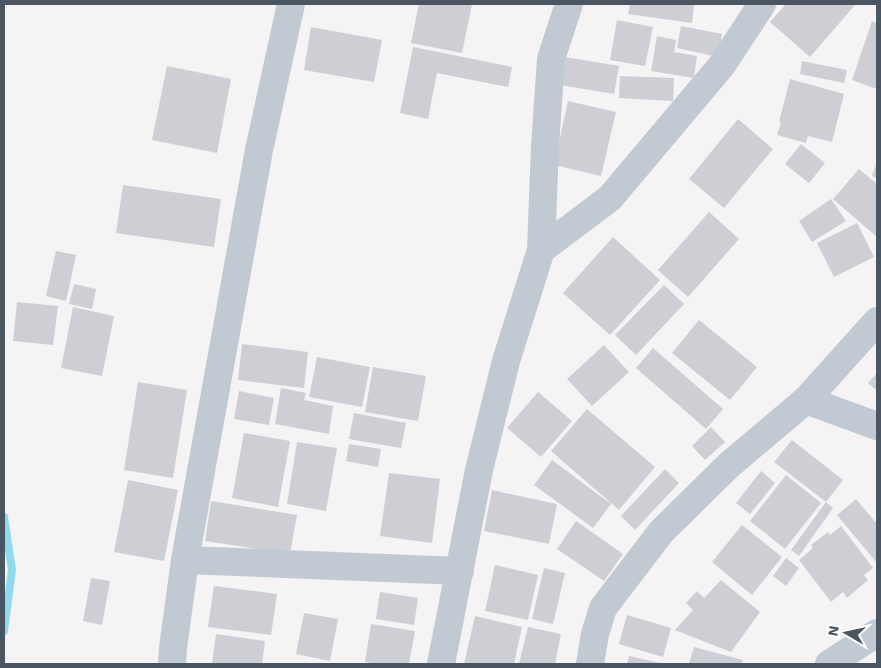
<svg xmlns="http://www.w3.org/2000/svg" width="881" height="668" font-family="'Work Sans',sans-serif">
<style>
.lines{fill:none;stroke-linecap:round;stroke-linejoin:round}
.stream{stroke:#90daee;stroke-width:8}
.building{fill:#cdcfd5}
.minor{stroke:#c1cad2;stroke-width:28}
</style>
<rect width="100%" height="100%" fill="#f5f3f3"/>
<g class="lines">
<!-- stream -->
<path class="stream" d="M4,517L12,570L4,631"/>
</g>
<!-- building -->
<path class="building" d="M419,4H472L462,53L411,43Z
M630,4L694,5L692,23L628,14Z
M786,4H854L855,5L810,57L770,22Z
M617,20L653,27L645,66L610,60Z
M872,21L877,23V89L852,80Z
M681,26L722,34L718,57L677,48Z
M311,27L382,40L374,82L304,70Z
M657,36L676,40L674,52L697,56L694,78L651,71Z
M413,47L512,67L508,87L437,73L428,119L400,113Z
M565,57L619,66L614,94L560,85Z
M802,61L847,70L844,83L800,74Z
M167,66L231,79L217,153L152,140Z
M620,76L674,78L673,101L619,98Z
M790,79L844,94L832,142L808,136L806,143L777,135L781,123L779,122Z
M568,101L616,112L601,176L554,165Z
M738,119L773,149L724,208L689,179Z
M801,144L825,163L809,183L785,164Z
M877,161V178L872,176Z
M859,169L877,184V237L833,199Z
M123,185L221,199L214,247L116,233Z
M831,199L846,221L812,242L799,221Z
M709,212L739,239L688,297L658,270Z
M857,223L874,257L834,277L817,243Z
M613,237L660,280L610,335L563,293Z
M56,251L76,255L66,301L46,296Z
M74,284L96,289L92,309L69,304Z
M664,285L684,304L636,355L615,335Z
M17,302L58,306L53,345L13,341Z
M73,307L114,316L102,376L61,368Z
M699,320L757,367L730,400L672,353Z
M242,344L308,352L304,388L238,380Z
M604,345L629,372L592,406L567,379Z
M653,348L723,409L706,429L636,368Z
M317,357L370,367L362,407L309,397Z
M373,367L426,376L418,421L365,412Z
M877,373V391L868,383Z
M138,382L187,390L173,478L124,470Z
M281,388L306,393L304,400L333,406L329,434L275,424Z
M239,391L274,398L269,425L234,419Z
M538,392L572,421L541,457L507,428Z
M587,409L655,467L619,510L551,451Z
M354,413L406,423L401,448L349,439Z
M711,427L725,442L705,460L692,446Z
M244,433L290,441L278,507L232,498Z
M792,440L843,480L826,502L774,462Z
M297,442L337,448L326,511L287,504Z
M349,444L381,449L378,467L346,461Z
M552,460L611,504L593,528L534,485Z
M665,469L679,483L635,530L621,516Z
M761,471L775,483L750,514L736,503Z
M389,473L440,479L432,543L380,536Z
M786,475L821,503L785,549L750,521Z
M128,480L178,490L164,561L114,552Z
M492,490L557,504L549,544L484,531Z
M856,499L877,524V563L837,515Z
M211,501L297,515L290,554L205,541Z
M826,502L833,508L799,556L791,550Z
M576,521L623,554L604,581L557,549Z
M742,525L782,557L752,595L712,562Z
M841,526L873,568L864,575L868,580L847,598L843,592L831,602L799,560L813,548L811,545L828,532L830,535Z
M786,558L799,568L786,586L773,576Z
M495,565L538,575L528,620L485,611Z
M544,568L565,573L553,624L532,619Z
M91,578L110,581L102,625L83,621Z
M721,580L760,612L731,652L675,630L693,610L686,603L697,591L704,598Z
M214,586L277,594L271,635L208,627Z
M380,592L418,598L414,625L376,619Z
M304,613L338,619L330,661L296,654Z
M627,615L671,628L663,657L619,644Z
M475,616L522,627L514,664H464Z
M371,624L415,631L409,664H379L365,662Z
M528,627L561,634L555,664H519Z
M216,634L265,641L262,664H212Z
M694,647L743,660L742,664H689Z
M629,656L661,663V664H627Z"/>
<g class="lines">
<!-- minor -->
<path class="minor" d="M541,250L545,146L551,59L569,4
M806,400L877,321
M185,560L460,571
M172,664L173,648L185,560L199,482L259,150L291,4
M441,664L479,470L506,361L541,250L610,198L722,65L762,4
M590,664L595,634L603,608L661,532L729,465L806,400L877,426
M829,664L877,633"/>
</g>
<!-- border -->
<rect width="881" height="668" fill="none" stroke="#4a5661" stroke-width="10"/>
<!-- north arrow -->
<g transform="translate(846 633) rotate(279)" stroke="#ffffff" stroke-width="4" paint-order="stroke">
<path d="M0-4L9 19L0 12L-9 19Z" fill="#4a5661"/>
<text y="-8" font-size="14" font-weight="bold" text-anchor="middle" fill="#4a5661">N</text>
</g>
</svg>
